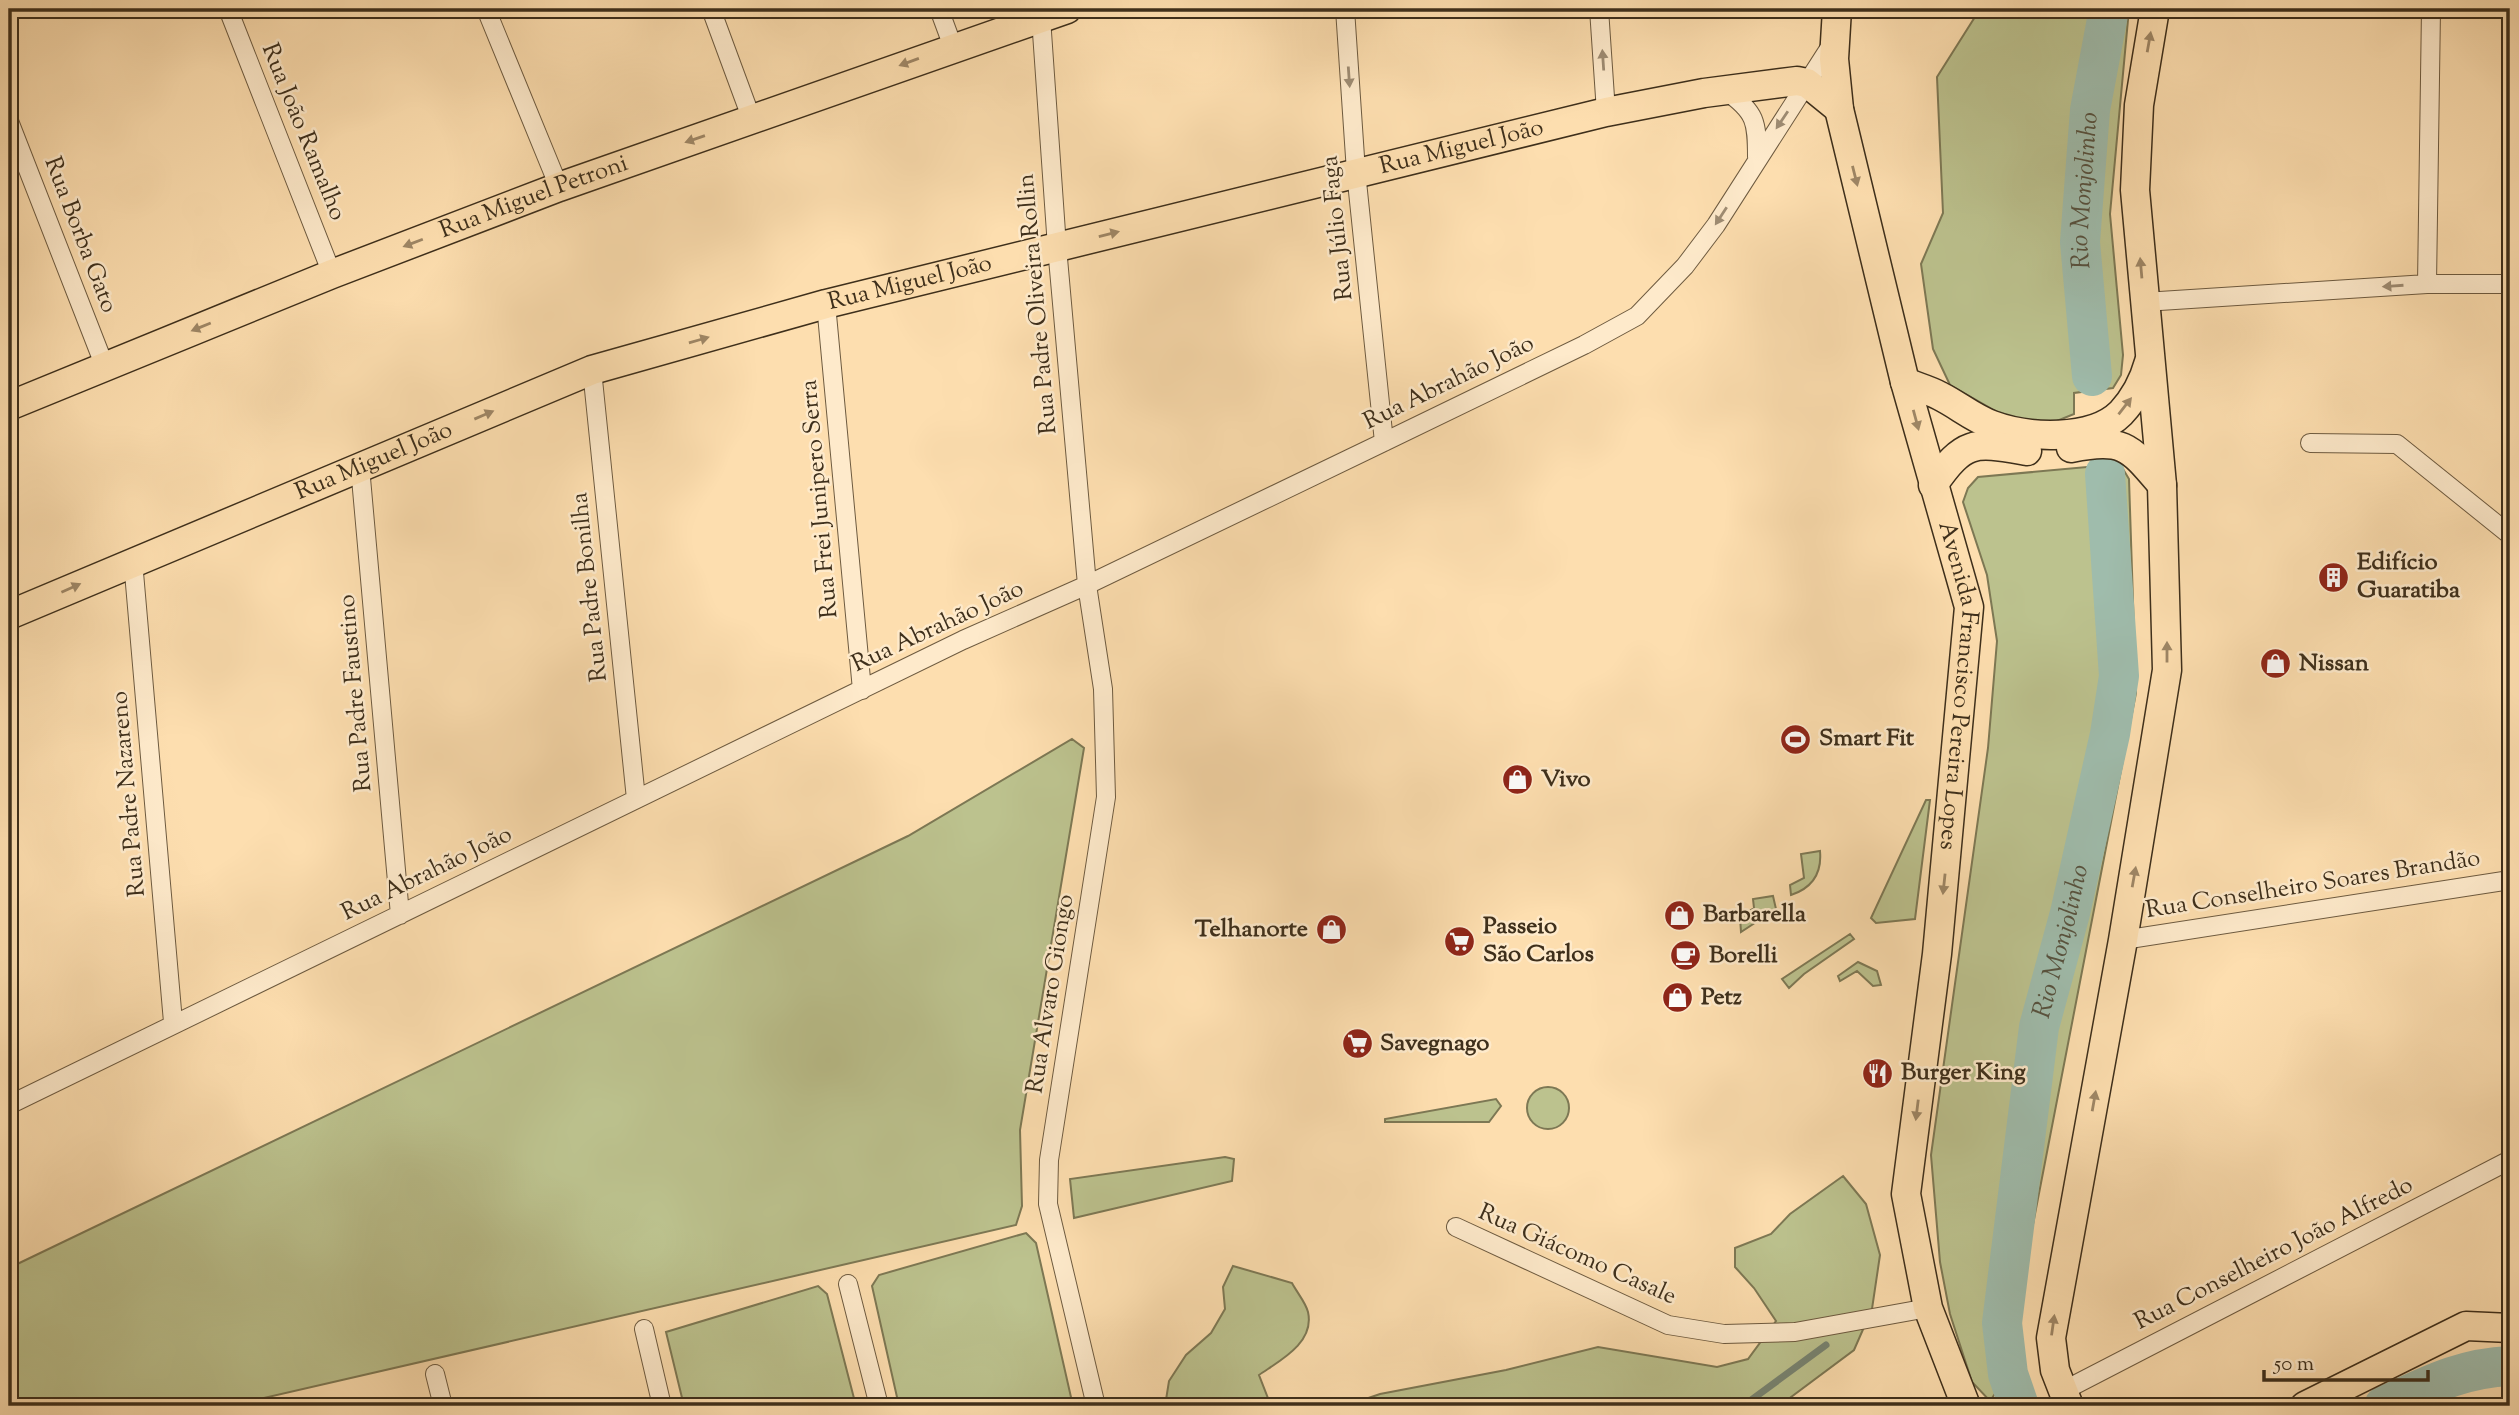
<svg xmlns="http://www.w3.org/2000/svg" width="2519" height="1415" font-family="'Sorts Mill Goudy',serif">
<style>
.green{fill:#bcc28e;stroke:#7d7854;stroke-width:2}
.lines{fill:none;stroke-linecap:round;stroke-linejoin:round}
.stream{stroke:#788472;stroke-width:7}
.river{stroke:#9fbcac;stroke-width:40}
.minor-casing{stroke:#6e5b40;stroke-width:20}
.primary-casing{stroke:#3e2f1b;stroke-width:31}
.minor{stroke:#feeacb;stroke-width:18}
.primary{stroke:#fddeaf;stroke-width:28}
.oneway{fill:#9e8665}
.oneway2{fill:#9e8c73}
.labels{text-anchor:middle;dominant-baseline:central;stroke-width:5;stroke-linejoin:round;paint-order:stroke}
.street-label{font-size:24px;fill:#3e2f1b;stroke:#feeacb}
.poi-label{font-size:24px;font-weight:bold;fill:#3e2f1b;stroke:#feeacb;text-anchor:start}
.water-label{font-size:26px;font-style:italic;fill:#56523f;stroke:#feeacb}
</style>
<rect width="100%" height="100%" fill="#fddeaf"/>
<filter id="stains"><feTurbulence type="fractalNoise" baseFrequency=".00286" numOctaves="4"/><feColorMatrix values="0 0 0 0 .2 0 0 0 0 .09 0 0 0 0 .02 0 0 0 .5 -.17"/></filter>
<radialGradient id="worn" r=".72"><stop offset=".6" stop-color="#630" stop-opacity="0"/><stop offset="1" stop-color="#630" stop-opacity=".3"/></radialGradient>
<!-- green -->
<path class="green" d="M1980,9H2129L2110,214L2123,355L2121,375L2113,388L2074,393V414L2047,425L2013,421L1950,385L1933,349L1921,264L1943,213L1937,77Z
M2120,464L2129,479L2136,693L2016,1312L2018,1360L1990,1401L1972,1382L1950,1314L1940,1262L1931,1155L1988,748L1997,641L1987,575L1963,502L1968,488L1978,477Z
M1072,739L1084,748L1020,1130L1022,1206L1016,1225L229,1406H9V1268L908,836Z
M1926,800H1930L1915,919L1876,923L1871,918Z
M1820,851C1822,873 1812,888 1791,895L1790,885L1804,878L1801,854Z
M1773,896L1776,909L1741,932L1740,917L1754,908L1753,899Z
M1850,934L1854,939L1804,974L1789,988L1782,979Z
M1858,962L1877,971L1881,985L1873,986L1857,971L1840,981L1838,976Z
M1527 1108a21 21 0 1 1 42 0a21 21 0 1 1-42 0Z
M1496,1099L1501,1106L1489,1122H1385V1119Z
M1225,1157L1234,1159L1232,1181L1074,1218L1070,1179Z
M1843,1176L1866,1204L1880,1255L1872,1309L1854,1350L1779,1406H1345L1380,1394L1506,1370L1598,1347L1717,1367L1748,1359L1776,1321L1754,1288L1735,1267V1248L1771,1234L1790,1214Z
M1026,1233L1036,1243L1073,1406H899L872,1286L879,1275Z
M1233,1266L1292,1283C1296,1291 1306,1303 1308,1312C1315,1343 1279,1361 1259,1375L1271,1406H1165L1169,1381L1186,1355L1211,1333L1225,1309L1223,1287Z
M818,1286L827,1294L856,1406H684L666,1332Z"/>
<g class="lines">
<!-- stream -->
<path class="stream" d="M1743,1406L1826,1345"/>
<!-- river -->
<g class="river">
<path id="s1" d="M2092,376L2080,242L2090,110L2109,9"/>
<path id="s2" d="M2019,1406L2008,1374L2002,1323L2039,1027L2070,913L2110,734L2119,676L2105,474"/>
<path d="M2384,1406C2428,1386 2461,1368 2510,1366"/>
</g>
<defs>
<path id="minor" d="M228,9L332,274
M486,9L559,187
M711,9L752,120
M939,9L953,47
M1345,9L1356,172L1384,442
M1599,9L1606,112
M1041,18L1057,247L1087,585L1103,689L1106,797L1049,1160L1048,1204L1096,1406
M1726,91C1756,112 1757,122 1757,157
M9,121L105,367
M2427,284L2431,9
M2144,302L2427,284H2510
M826,304L862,690
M592,370L636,799
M2310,443L2397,444L2510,535
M360,467L400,915
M133,561L173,1022
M2123,940L2510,880
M9,1105L963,640L1087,585L1384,442L1584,345L1637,316L1685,266L1716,225L1832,44
M1456,1227L1668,1325L1724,1334L1795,1332L1928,1308
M848,1284L879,1406
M644,1329L662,1406
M435,1374L443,1406
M2061,1392L2510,1160"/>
<g id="primary">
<path id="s3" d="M1837,9L1834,59L1839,109L1905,382L1969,607L1937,954L1906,1194L1928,1308L1966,1406"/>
<path d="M1905,382C1917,387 1929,390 1940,396C1958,405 1973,418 1992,425C2027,438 2092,442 2121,413C2134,399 2144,380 2149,362"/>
<path id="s4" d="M9,406L332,274L559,187L1067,9"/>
<path d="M2071,448C2124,438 2129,446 2162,485"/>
<path d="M1933,485C1965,439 1974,442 2027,451"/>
<path id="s5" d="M9,615L592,370L826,304L1606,112L1704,93L1797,81L1807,83L1839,109"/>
<path d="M2069,1406L2055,1370L2051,1338L2123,940L2167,670L2162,485L2135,190L2139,105L2155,9"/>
<path d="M2305,1406L2466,1326L2510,1328"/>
</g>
</defs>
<!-- minor casing -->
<use href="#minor" class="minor-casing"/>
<!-- primary casing -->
<use href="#primary" class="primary-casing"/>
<!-- minor -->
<use href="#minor" class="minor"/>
<!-- primary -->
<use href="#primary" class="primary"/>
</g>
<!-- one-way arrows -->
<defs><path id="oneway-solid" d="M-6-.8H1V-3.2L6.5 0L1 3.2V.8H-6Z" transform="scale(1.75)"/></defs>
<g class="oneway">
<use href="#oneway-solid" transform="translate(2149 42) rotate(-80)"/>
<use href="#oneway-solid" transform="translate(909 62) rotate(160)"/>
<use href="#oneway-solid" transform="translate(695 139) rotate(161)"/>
<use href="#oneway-solid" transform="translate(1855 176) rotate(76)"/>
<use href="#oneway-solid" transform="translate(1109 234) rotate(-14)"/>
<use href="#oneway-solid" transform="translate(413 243) rotate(159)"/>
<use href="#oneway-solid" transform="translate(2141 268) rotate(-95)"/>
<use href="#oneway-solid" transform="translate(201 327) rotate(158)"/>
<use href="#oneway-solid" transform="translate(699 340) rotate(-16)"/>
<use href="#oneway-solid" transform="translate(2125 406) rotate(-52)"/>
<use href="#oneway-solid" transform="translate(484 415) rotate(-23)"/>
<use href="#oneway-solid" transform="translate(1916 420) rotate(75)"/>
<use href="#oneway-solid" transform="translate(71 588) rotate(-24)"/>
<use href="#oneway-solid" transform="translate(2167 652) rotate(-90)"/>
<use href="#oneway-solid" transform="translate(2134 877) rotate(-80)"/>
<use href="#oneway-solid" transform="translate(1944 884) rotate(96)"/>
<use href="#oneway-solid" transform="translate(2094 1101) rotate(-80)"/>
<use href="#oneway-solid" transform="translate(1917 1110) rotate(97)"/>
<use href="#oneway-solid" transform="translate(2053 1325) rotate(-82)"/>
</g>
<g class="oneway2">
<use href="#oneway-solid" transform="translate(1603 60) rotate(-94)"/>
<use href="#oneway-solid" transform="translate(1349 77) rotate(86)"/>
<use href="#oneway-solid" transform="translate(1782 120) rotate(124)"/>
<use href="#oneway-solid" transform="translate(1721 216) rotate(123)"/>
<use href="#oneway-solid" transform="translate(2393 286) rotate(176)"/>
</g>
<!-- icons -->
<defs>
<symbol id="building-disc" viewBox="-11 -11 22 22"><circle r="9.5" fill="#8f2418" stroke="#feeacb"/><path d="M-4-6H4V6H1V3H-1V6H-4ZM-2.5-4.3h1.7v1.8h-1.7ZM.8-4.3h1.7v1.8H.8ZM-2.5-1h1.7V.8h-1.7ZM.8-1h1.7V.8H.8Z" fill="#fff"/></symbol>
<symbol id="shop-disc" viewBox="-11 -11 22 22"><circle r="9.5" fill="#8f2418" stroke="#feeacb"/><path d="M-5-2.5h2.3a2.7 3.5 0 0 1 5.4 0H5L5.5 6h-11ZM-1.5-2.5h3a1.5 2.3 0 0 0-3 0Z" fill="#fff"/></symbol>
<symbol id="stadium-disc" viewBox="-11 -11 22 22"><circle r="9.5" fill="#8f2418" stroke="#feeacb"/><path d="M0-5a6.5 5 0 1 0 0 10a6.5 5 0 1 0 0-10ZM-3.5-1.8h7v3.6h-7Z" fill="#fff"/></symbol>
<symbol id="supermarket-disc" viewBox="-11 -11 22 22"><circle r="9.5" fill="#8f2418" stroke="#feeacb"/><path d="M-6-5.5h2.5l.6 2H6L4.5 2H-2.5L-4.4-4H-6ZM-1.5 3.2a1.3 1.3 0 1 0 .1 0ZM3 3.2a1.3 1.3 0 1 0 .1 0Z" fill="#fff"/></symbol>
<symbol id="cafe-disc" viewBox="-11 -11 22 22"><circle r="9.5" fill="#8f2418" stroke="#feeacb"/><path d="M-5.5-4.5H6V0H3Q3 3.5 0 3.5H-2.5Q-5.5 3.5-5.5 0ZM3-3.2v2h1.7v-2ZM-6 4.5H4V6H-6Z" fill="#fff"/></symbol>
<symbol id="restaurant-disc" viewBox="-11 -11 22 22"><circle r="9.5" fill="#8f2418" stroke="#feeacb"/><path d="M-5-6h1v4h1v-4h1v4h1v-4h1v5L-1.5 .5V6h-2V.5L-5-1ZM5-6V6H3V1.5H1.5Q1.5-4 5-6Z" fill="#fff"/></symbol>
</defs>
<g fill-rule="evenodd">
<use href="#building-disc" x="2316" y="560" width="35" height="35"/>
<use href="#shop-disc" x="2258" y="646" width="35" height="35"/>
<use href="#stadium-disc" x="1778" y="722" width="35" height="35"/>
<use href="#shop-disc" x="1500" y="762" width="35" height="35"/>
<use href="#shop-disc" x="1662" y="898" width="35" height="35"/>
<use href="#shop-disc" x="1314" y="912" width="35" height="35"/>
<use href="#supermarket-disc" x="1442" y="924" width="35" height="35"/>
<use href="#cafe-disc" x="1668" y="938" width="35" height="35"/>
<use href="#shop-disc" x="1660" y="980" width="35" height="35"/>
<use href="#supermarket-disc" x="1340" y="1026" width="35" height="35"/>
<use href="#restaurant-disc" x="1860" y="1056" width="35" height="35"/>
</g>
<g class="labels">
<!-- street labels -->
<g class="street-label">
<text transform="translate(303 132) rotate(68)">Rua João Ramalho</text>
<text stroke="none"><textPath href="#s5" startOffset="1530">Rua Miguel João</textPath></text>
<text stroke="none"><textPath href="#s4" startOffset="565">Rua Miguel Petroni</textPath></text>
<text transform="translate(1338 228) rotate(-96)">Rua Júlio Faga</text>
<text transform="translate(80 235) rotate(69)">Rua Borba Gato</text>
<text stroke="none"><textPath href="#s5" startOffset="962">Rua Miguel João</textPath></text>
<text transform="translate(1038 304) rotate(-95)">Rua Padre Oliveira Rollin</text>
<text transform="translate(1449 383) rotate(-26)">Rua Abrahão João</text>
<text stroke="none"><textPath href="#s5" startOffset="396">Rua Miguel João</textPath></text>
<text transform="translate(820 499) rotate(-95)">Rua Frei Junipero Serra</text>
<text transform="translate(590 587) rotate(-96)">Rua Padre Bonilha</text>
<text transform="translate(938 627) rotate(-25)">Rua Abrahão João</text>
<text stroke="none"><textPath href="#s3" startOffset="693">Avenida Francisco Pereira Lopes</textPath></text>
<text transform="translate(356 693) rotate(-95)">Rua Padre Faustino</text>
<text transform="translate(129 794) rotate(-95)">Rua Padre Nazareno</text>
<text transform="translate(427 874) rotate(-26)">Rua Abrahão João</text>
<text transform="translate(2313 885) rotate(-9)">Rua Conselheiro Soares Brandão</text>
<text transform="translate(1051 994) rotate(-81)">Rua Alvaro Giongo</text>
<text transform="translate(2274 1254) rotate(-27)">Rua Conselheiro João Alfredo</text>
<text transform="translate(1577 1255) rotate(24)">Rua Giácomo Casale</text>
</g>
<!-- poi labels -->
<g class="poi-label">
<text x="2357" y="563">Edifício<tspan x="2357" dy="28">Guaratiba</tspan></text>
<text x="2299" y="664">Nissan</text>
<text x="1819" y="739">Smart Fit</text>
<text x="1541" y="780">Vivo</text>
<text x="1703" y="915">Barbarella</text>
<text x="1483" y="927">Passeio<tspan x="1483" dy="28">São Carlos</tspan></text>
<text x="1308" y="930" text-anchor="end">Telhanorte</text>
<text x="1709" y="956">Borelli</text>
<text x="1701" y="998">Petz</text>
<text x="1380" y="1044">Savegnago</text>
<text x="1901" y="1073">Burger King</text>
</g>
<!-- water labels -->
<g class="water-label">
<text stroke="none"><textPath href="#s1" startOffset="186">Rio Monjolinho</textPath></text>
<text stroke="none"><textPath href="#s2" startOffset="472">Rio Monjolinho</textPath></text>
</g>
</g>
<!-- margin -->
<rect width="2519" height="1415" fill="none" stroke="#fddeaf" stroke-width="35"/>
<rect x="10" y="10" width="2498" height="1394" fill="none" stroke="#3e2f1b" stroke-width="3.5"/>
<rect x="18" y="18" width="2484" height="1380" fill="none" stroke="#3e2f1b" stroke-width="2"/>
<!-- scale -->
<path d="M2264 1370v10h164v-10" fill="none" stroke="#3e2f1b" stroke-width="3.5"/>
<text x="2274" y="1370" font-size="21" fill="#3e2f1b" stroke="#feeacb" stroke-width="5" paint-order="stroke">50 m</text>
<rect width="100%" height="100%" filter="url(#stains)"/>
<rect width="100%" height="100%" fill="url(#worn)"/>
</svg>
